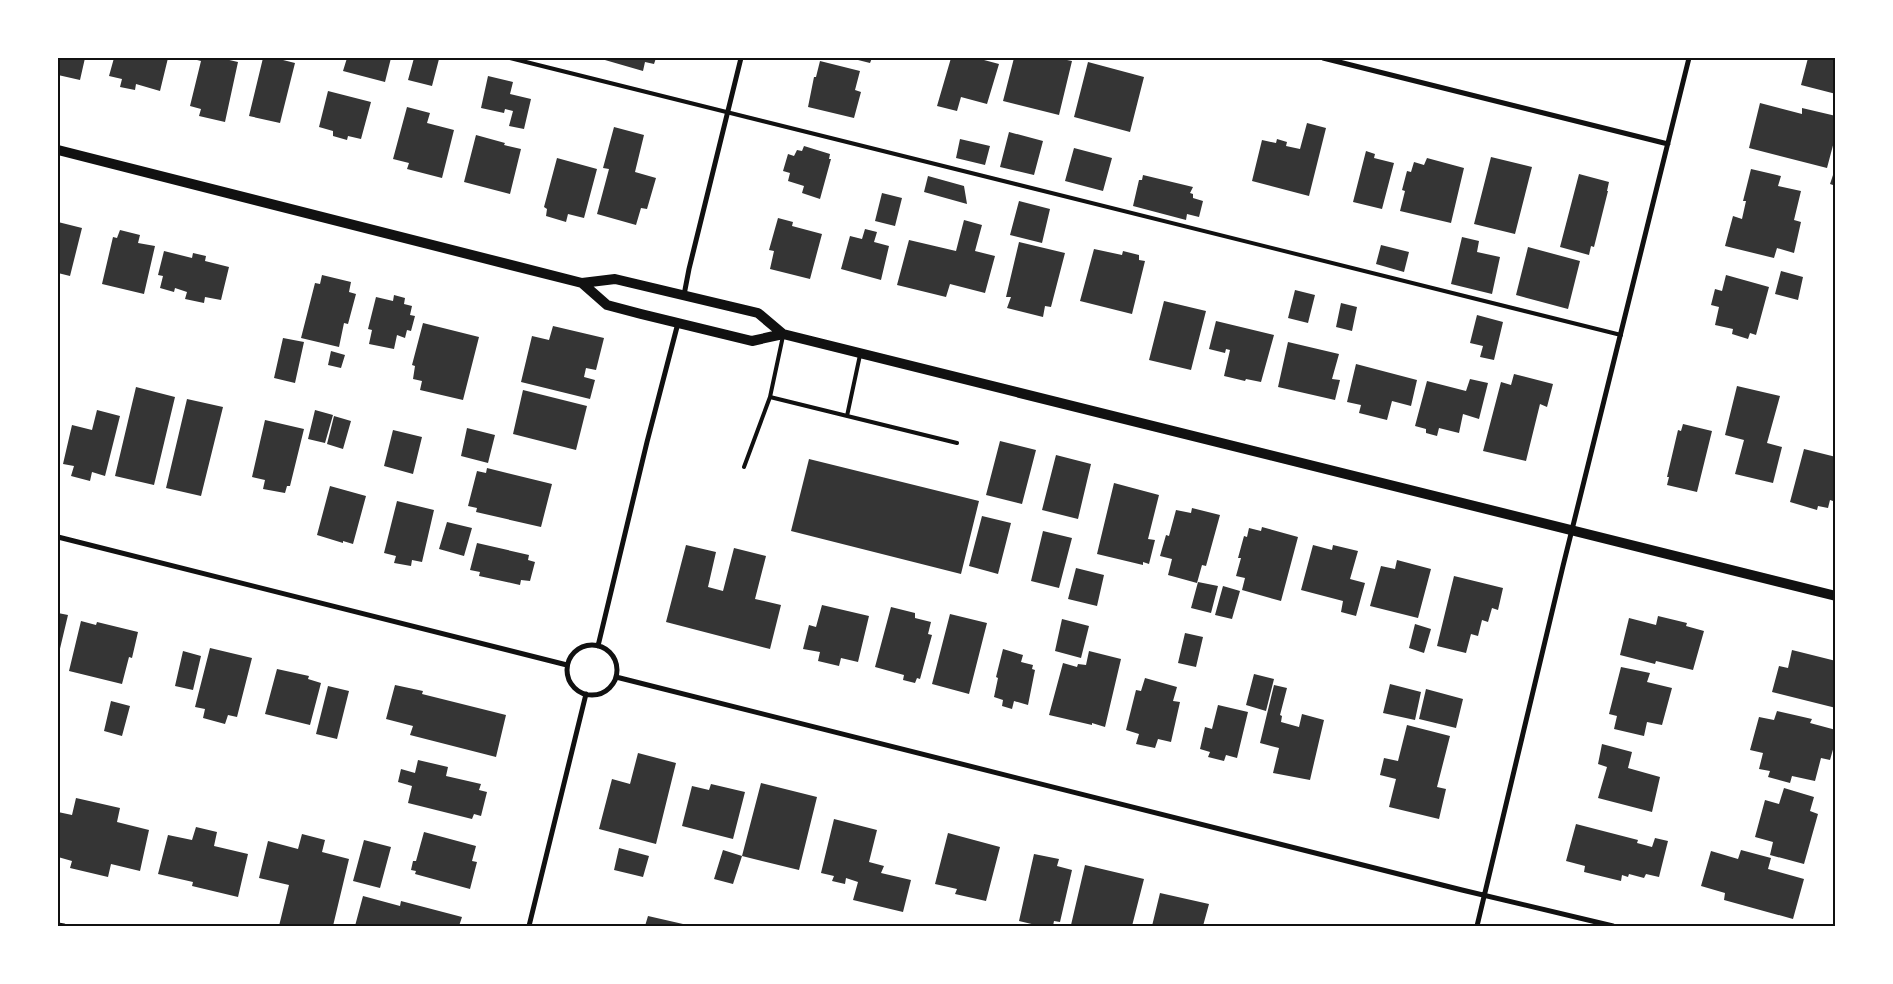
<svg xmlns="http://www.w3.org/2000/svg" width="1893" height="984" font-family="'Times New Roman',serif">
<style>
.building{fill:#353535}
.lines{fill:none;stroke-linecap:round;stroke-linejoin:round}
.service{stroke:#111;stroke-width:4}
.minor{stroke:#111;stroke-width:5}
.secondary{stroke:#111;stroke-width:10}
.neatline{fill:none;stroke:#111;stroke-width:2}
</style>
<rect width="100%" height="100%" fill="#fff"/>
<!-- building -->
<path class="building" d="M58,58H85L80,80L58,75Z
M114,58H168L160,91L136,84L135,90L120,87L122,79L109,76Z
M198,58H225V59L238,62L225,122L199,116L201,109L190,106L201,61L197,60Z
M263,58H284L283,60L295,63L280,123L249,116Z
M347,58H391L385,82L343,71Z
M414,58L439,59L432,86L408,80Z
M598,58H656L654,64L645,62L643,71Z
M850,58H872L870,63Z
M951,58H984V60L999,64L987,104L961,97L957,111L937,106Z
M1014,58H1057L1072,61L1059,115L1003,101Z
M1808,58H1836V94L1801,85Z
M820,61L860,71L855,90L861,92L854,118L808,107L814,77H816Z
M1088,62L1144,77L1130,132L1074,117Z
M488,76L513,82L510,94L531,99L524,129L509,126L513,111L505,109L504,113L481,108Z
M328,91L371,102L361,139L348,136L347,140L333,136V131L319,127Z
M1760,103L1802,114V108L1836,116V134L1827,168L1749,148Z
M407,107L430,113L427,123L454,130L442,178L407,169L409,163L393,159Z
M1307,123L1326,128L1309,196L1252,181L1262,140L1276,143L1277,139L1287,142L1286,146L1300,149Z
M614,127L644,135L635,172L656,178L647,209L641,208L636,225L597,214L609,169L603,168Z
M1009,132L1043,141L1034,175L1000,167Z
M476,135L505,143L504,145L521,149L510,194L464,182Z
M960,139L990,146L985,165L956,158Z
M804,146L830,154L829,159H831L820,199L802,193L804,186L788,181L790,173L783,171L788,154L794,156L797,150L802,151Z
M1074,148L1112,158L1103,191L1065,181Z
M1366,151L1375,154L1374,158L1394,163L1382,209L1353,202Z
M1491,157L1532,167L1515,234L1474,224Z
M557,158L597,169L584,218L568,214L566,222L546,216L547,209L544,207Z
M1427,158L1464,168L1451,223L1400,211L1405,191L1402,190L1407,171L1411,172L1414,162L1424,165Z
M1836,166V186L1830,184Z
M1751,169L1781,176L1778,186L1801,191L1794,220L1801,222L1794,253L1777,248L1774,258L1725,246L1733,216L1742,219L1746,201H1743Z
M1579,174L1609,182L1607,191H1608L1594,247L1591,246L1589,255L1560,247Z
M1143,175L1193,187L1190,193L1193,194V198L1203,201L1199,217L1187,214L1186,220L1133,206L1139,180H1142Z
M928,176L964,186L967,204L924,192Z
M882,193L902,198L895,226L875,221Z
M1019,201L1050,209L1042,243L1010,235Z
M778,218L793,222L792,226L822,234L810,279L770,269L774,251L769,250Z
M964,220L982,225L975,251L995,256L985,293L950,284L946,297L897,285L909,240L956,251Z
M58,222L82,228L70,276L58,273Z
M865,229L877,232L874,242L889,246L881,280L841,269L850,236L862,239Z
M120,230L140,235L138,243L155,246L144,294L102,284L113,237L117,238Z
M1462,237L1479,241L1477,252L1500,257L1492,294L1451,284Z
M1019,242L1065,253L1051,307L1045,306L1043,317L1007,308L1011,297H1006Z
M1381,245L1409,252L1404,272L1376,264Z
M1528,247L1580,261L1568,309L1516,295Z
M1094,249L1122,255L1123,251L1139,255V260L1145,261L1132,314L1080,301Z
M164,251L192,258L193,253L206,256L205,261L229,267L221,300L205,297L204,303L185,299L187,292L175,288L174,292L160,288L163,276L158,275Z
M1781,271L1803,277L1798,300L1775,294Z
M322,275L351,282L349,292L356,294L348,324L344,323L339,347L301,338L315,283L320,284Z
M1726,275L1769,287L1756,335L1750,333L1748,339L1732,334L1733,329L1715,325L1719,307L1711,305L1715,289L1722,291Z
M1295,290L1315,295L1308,323L1288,318Z
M394,295L405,298L404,304L412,306L410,315L415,316L411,331L407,330L405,338L397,335L394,349L369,344L372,330L368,329L376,297L393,301Z
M1164,301L1206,311L1191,370L1149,360Z
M1341,303L1357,307L1352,331L1336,327Z
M1477,315L1503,322L1494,360L1480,357L1483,346L1470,343Z
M1216,321L1274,335L1261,382L1246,379L1245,381L1224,376L1230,350L1226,349L1225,353L1209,349Z
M423,323L479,337L463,400L420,390L422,381L413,379L415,366L412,365Z
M553,326L604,338L596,370L586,368L584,377L595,380L590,399L521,382L532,336L549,340Z
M283,338L304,342L295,383L274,378Z
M1288,342L1339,354L1332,379L1340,380L1335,400L1278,387Z
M331,351L345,355L341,368L328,365Z
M1356,364L1417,380L1411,406L1392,401L1387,420L1359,413L1361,405L1347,402Z
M1514,374L1553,384L1547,407L1540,404L1526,461L1483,451L1501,382L1511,385Z
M1470,379L1488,383L1479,419L1463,414L1459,433L1439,428L1437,436L1426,433V429L1415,426L1427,381L1466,391Z
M1737,386L1780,396L1767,443L1782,447L1773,483L1735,474L1744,440L1725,435Z
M136,387L175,397L154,485L115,476Z
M523,390L587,406L576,450L513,434Z
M187,399L223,407L201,496L166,488Z
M97,410L120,416L105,476L92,472L90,481L71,476L74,466L63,464L72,425L92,430Z
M315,410L333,415L325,443L308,439Z
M334,416L351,421L343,449L327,444Z
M265,420L304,429L290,486H287L285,493L263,489L265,480L252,477Z
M1683,424L1712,431L1697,492L1667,485L1669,477H1667L1678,430L1681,431Z
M467,428L495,435L488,463L461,456Z
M393,430L422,437L413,474L384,466Z
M1000,441L1036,450L1022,504L986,495Z
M1804,449L1836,457V502L1830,500L1828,508L1818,506L1817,510L1790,502Z
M1056,455L1091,464L1078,519L1042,510Z
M809,459L979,501L961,574L791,531Z
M487,468L552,484L541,527L476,512L477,508L468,506L477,471L486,473Z
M1114,483L1159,495L1148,539L1155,540L1149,564L1143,562V565L1097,554Z
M330,486L366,496L353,544L343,541V543L317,535Z
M397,501L434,510L422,562L412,560L411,566L394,563L396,556L384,553Z
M1192,508L1220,515L1206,566L1202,565L1197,583L1168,575L1172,559L1160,556L1166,535L1169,536L1176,510L1191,513Z
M982,516L1011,523L998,574L969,566Z
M447,522L472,528L464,556L439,549Z
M1262,527L1298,537L1281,601L1242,590L1245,578L1236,576L1241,558H1238L1244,536L1247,537L1249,528L1261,531Z
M1043,531L1072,538L1059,588L1031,581Z
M477,543L529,555L528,560L535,562L530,581L521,580L520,585L479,576L480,572L470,570Z
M686,545L716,552L708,587L723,591L734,548L766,556L755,599L781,605L770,649L666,622Z
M1313,545L1332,550L1333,545L1358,551L1350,579L1365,583L1356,616L1341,612L1343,601L1301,590Z
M1397,560L1431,569L1418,618L1370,606L1381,566L1395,569Z
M1076,568L1104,575L1097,606L1068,599Z
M1454,576L1503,588L1498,610L1492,608L1488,622L1482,620L1478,636L1471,634L1466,653L1437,646Z
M1198,582L1218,586L1211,613L1191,608Z
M1223,586L1240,591L1232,619L1215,615Z
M822,605L869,616L858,662L841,658L839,666L818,661L820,652L803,649L809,625L816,627Z
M891,607L915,613V618L931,622L928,634L932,635L920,679L917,678L915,683L903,680L904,675L875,667Z
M58,613L68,615L58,657Z
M950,614L987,623L969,694L932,684Z
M1658,616L1687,623L1686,626L1704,631L1693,670L1656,661L1655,664L1620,655L1629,618L1656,625Z
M1062,619L1089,626L1081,658L1055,651Z
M81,621L96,625L97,622L138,632L132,658L129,657L122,684L69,671Z
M1415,624L1431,629L1424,653L1409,648Z
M1185,633L1203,637L1196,667L1178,663Z
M210,648L252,658L237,717L228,715L225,724L203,718L205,709L195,707Z
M1003,649L1023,655L1021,662L1033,665L1032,669L1035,670L1028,705L1014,701L1012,709L1002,706L1003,700L994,697L998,678L996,677Z
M1792,650L1836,661V708L1772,692L1779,666L1788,668Z
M183,651L201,656L193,690L175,686Z
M1089,651L1121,659L1105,727L1092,723V725L1049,715L1063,663L1077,667L1078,664L1086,665Z
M1621,667L1650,673L1647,682L1672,688L1662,725L1647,722L1644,736L1614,729L1617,716L1609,714Z
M277,669L309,676L308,679L321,683L310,725L265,714Z
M1254,674L1274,679L1266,711L1246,705Z
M1145,678L1177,687L1173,701L1180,702L1171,742L1158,739L1155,748L1136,744L1139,734L1126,730L1136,690L1141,691Z
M1390,684L1421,692L1415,720L1383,713Z
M395,685L423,691L422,694L506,715L496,757L410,735L413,726L386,719Z
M1274,685L1287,688L1280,715L1282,716L1281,722L1299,727L1302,714L1324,720L1310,780L1273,773L1279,748L1260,743Z
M328,686L349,691L337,739L316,734Z
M1426,689L1463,699L1456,728L1419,719Z
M111,701L130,706L122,736L104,731Z
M1218,705L1248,712L1237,758L1226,755L1224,761L1208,757L1210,752L1200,749L1205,727L1212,729Z
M1777,711L1812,719L1810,723L1836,730V739L1830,760L1821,758L1815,781L1792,776L1790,783L1768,777L1770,771L1759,769L1763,753L1750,750L1759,717L1774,720Z
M1407,725L1450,736L1437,787L1446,789L1439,819L1389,807L1396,779L1380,775L1384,758L1398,761Z
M1602,744L1632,752L1628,768L1660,777L1652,812L1598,798L1607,767L1598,764Z
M638,753L676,763L656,844L599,829L612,779L630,784Z
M418,760L448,767L446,776L481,784L479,790L487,792L481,816L474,814L472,819L408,803L412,786L398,782L401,769L415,773Z
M761,783L817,797L799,870L742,856Z
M711,784L745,792L733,839L682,826L692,786L709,790Z
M1784,788L1814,797L1810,811L1818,814L1804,864L1770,855L1773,842L1755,837L1765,800L1779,804Z
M76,798L120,808L117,822L149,830L140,871L111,864L108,877L70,868L72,861L58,857V812L72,815Z
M834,819L877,830L869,862L884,866L881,873L911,880L903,912L853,900L858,882L846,878L845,884L832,881L834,876L821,873Z
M1576,824L1638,840L1637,843L1652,847L1655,838L1668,841L1659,877L1646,874L1644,878L1629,874L1628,877L1622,875L1621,881L1584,872L1585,866L1566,861Z
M196,827L217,832L214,846L248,854L238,897L192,886L193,882L158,874L168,835L192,840Z
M424,832L476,846L472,861L477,862L470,889L415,874L416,871L411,870L413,861H416Z
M948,833L1000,847L986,901L955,894L957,889L935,884Z
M302,834L325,840L322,852L349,859L333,926H279L289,885L259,878L268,841L298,849Z
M364,840L391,847L380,888L353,881Z
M619,848L649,856L643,877L614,870Z
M723,850L742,856L733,884L714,879Z
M1741,850L1771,858L1768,869L1804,879L1793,919L1724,900L1725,893L1701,886L1711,851L1738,859Z
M1034,854L1059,859L1057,866L1072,870L1060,922L1054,921L1053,926H1040L1019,921Z
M1085,865L1144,879L1132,926H1078L1071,925Z
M1160,893L1209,904L1203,926H1152Z
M363,896L400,906L401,901L462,917L459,926H355Z
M648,916L683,924L682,926H645Z"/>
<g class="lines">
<!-- service -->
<path class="service" d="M510,58L1621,335
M770,397L957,443
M847,416L860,355
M744,467L770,397L783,336"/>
<!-- minor -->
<path class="minor" d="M1323,58L1668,144
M684,295L689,269L741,58
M58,537L567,665
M567 670a25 25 0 1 1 50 0a25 25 0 1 1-50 0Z
M598,646L647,442L678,323
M616,677L1462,890L1613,926
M58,925L64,926
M529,926L586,694
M1477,926L1563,566L1689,58"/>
<!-- secondary -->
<path class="secondary" d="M58,150L582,283L615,279L758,313L783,334L1836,596
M582,283L607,305L641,314L752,341L783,334"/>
</g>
<!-- border -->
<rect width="1893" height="984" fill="none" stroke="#ffffff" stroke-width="118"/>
<rect x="59" y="59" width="1775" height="866" class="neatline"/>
</svg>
